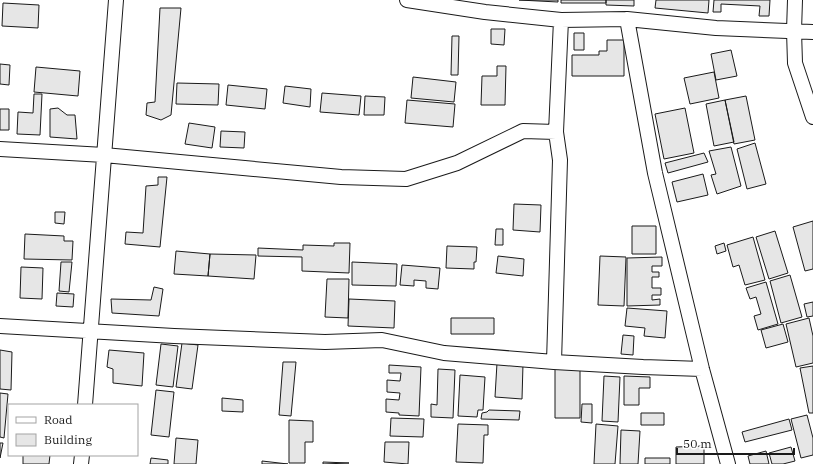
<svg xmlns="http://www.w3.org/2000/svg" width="813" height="464" font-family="'IBM Plex Serif',serif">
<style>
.building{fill:#e6e6e6;stroke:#1a1a1a}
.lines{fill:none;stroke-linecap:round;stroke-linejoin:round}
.street-casing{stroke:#1a1a1a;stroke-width:16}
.street{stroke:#fff;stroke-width:14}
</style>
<rect width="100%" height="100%" fill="#fff"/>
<!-- building -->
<path class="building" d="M519,0H558V2Z
M561,0H606V3H561Z
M606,0H634V6L606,5Z
M656,0H709L708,13L655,8Z
M714,0H770L769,16H759L760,6L721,4V12H713Z
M3,3L39,5L38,28L2,26Z
M160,8H181L171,115L161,120L146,115L147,103L155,102Z
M491,29H505L504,45L491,44Z
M574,33H584V50H574Z
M452,36H459L458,75H451Z
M607,40H624V76H572V55H599V51H607Z
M731,50L737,76L716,80L711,54Z
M0,64L10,65L9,85L0,84Z
M497,66H506L505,105H481L482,76H497Z
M36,67L80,71L78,96L34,92Z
M714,72L719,98L690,104L684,78Z
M413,77L456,82L454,102L411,98Z
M177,83L219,84L218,105L176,104Z
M228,85L267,89L265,109L226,105Z
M285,86L311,89L310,107L283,103Z
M322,93L361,96L359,115L320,112Z
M34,94H42L40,135L17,134L18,112L33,113Z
M365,96L385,97L384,115H364Z
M746,96L755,140L734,144L725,100Z
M407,100L455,104L453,127L405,123Z
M725,100L734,142L714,146L706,104Z
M58,108L67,115H75L77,139L50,137V109Z
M685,108L694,153L664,159L655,114Z
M0,109H9V130H0Z
M189,123L215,127L212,148L185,144Z
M221,131L245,132L244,148L220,147Z
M755,143L766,184L747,189L737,149Z
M731,147L741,186L717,194L711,175L716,174L709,151Z
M704,153L708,162L668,173L665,163Z
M703,174L708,195L677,202L672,182Z
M158,177H167L160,247L125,244L126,232L143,233L146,186L158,185Z
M514,204L541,205L540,232L513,230Z
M55,212H65L64,224L55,223Z
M813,221V269L805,271L793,227Z
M632,226H656V254H632Z
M496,229H503V245H495Z
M775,231L788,273L769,279L756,237Z
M25,234L64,236V241H73L72,260L24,259Z
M753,237L765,280L745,285L739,265L733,267L727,245Z
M334,243H350L349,273L302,271V257L258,256V248L303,250V245L334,246Z
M724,243L726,251L717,254L715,246Z
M447,246L477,247L476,262H474V269L446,268Z
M176,251L210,254L208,276L174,274Z
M210,254L256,255L254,279L208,276Z
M498,256L524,259L523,276L496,273Z
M600,256L626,257L624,306L598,305Z
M662,257V266H652V272H659V277H652V288H661V295H652V300L660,299V305L627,306V258Z
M61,262H72L69,292L59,291Z
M352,262L397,264L396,286L352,285Z
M402,265L440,268L438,289L426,288V281L414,280V286L400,285Z
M21,267L43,268L42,299L20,298Z
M790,275L802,317L781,323L770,281Z
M327,279H349L348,318L325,317Z
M766,282L778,324L758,330L754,316L761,314L756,297L750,299L746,288Z
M154,287L163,289L159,316L112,313L111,299L151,300Z
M57,293L74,294L73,307L56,306Z
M349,299L395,301L394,328L348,326Z
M813,302V316L807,317L804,304Z
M627,308L667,311L665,338L644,336L645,328L625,326Z
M451,318H494V334H451Z
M809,318L813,336V363L796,367L786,324Z
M783,324L788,342L766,348L761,330Z
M623,335L634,336L633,355L621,354Z
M182,343L198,345L192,389L176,387Z
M161,344L178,346L173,387L156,385Z
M0,350L12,352L11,390L0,389Z
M109,350L144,353L142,386L113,383V369L107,367Z
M283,362H296L291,416L279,415Z
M497,363L523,364L522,399L495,397Z
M389,365L421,367L419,416L399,415V413L386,412V399L399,400L400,393L387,392V380L400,381L401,373H389Z
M813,366V413H809L800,368Z
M580,368V418H555V369Z
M438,369L455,370L453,418L431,417V404L437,405Z
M460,375L485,377L483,410H478L477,417L458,416Z
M604,376L620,377L618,422L602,421Z
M624,376L650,377V388H639V405H624Z
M156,390L174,392L169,437L151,435Z
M0,393L8,394L4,438L0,437Z
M222,398L243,400V412L222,411Z
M582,404H592V423L581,422Z
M489,410L520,411L519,420L481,419L482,413L487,412Z
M641,413H664V425H641Z
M807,415L813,438V455L801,458L791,419Z
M391,418L424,419L423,437L390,436Z
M789,419L792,430L745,442L742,432Z
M289,420L313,421V442H305V463H289Z
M458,424L488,425V435H484L483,463L456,462Z
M596,424L618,426L615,464H594Z
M621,430L640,431L638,464H620Z
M176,438L198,440L196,464H174Z
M385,442H409L408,464L384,462Z
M0,443H3L0,458Z
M704,446V464H676V447Z
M791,447L795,461L783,464H772L769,453Z
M766,451L769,464H750L748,456Z
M23,455H50L49,464H23Z
M151,458L168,460V464H150Z
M645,458H670V464H645Z
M262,461L288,464H262Z
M323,462L349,463L323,464Z"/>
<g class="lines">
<defs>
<path id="street" d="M407,0L485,12L561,20L627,19L716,28L813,32
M795,0L794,31L795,63L813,117
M627,19L655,173L702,369L728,464
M0,149L104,155L341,177L406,179L457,163L523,131L556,132
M0,326L174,336L325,342L382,340L444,353L554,362L643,367L702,369
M554,362L560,160L556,132L561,20
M85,405L116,0
M81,464L82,455"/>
</defs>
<!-- street casing -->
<use href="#street" class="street-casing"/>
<!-- street -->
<use href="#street" class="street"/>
</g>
<!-- legend -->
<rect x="8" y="404" width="130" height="52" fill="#ffffff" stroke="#a3a3a3"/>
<rect x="16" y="417" width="20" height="6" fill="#ffffff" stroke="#a3a3a3"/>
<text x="44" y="424" font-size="12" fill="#1a1a1a">Road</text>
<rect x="16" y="434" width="20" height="12" fill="#e6e6e6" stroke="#a3a3a3"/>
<text x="44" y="444" font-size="12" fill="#1a1a1a">Building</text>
<!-- scale -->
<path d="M677 448v6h117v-6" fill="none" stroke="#1a1a1a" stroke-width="2"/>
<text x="683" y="448" font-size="12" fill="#1a1a1a" stroke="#ffffff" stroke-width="3" paint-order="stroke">50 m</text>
</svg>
